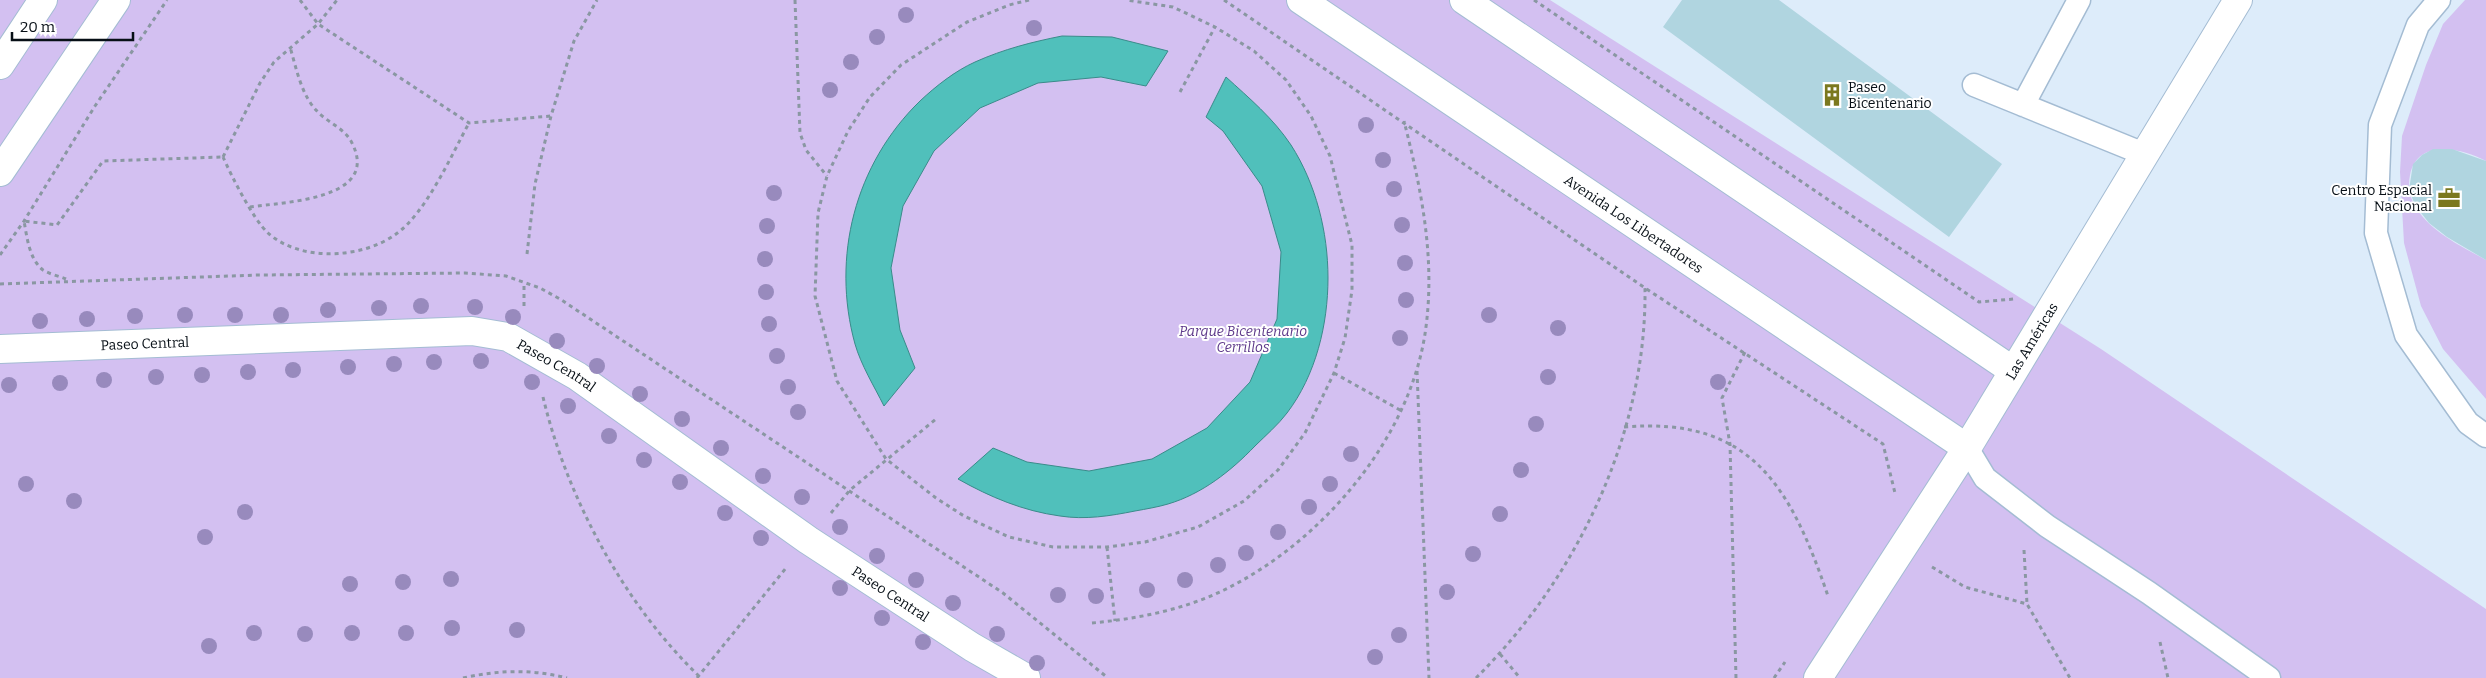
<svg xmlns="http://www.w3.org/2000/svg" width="2486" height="678" font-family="Bitter,serif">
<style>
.green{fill:#d3c0f1}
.water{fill:#50c0bb;stroke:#3a8b8a}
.building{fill:#b0d5e0}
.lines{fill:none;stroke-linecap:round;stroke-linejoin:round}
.lane-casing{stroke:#a4bcd3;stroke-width:25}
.street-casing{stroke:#a4bcd3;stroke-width:30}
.path{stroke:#8a97a2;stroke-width:3;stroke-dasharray:4 4;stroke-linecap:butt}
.lane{stroke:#fff;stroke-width:22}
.street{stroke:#fff;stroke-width:28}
.tree{fill:#988abd}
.labels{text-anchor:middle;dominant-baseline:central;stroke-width:4;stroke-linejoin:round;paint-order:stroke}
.poi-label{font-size:14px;fill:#070f16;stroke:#fff;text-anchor:start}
.street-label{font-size:14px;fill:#070f16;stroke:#fff}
.park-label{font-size:14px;font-style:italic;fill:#5f3a8b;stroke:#fff}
</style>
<rect width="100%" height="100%" fill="#ddecfa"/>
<!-- green -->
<path class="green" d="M0,0H1550L2101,349L2486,609V678H0Z
M2465,0H2486V161C2462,148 2417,138 2410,175C2408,185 2409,195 2414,204C2428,231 2461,246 2486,260V399L2443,349L2421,306L2404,243L2400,172L2402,136L2426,65L2443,24Z"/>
<!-- water -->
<path class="water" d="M1062,36L1112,37L1168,51L1146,86L1101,77L1038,83L980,108L934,151L903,206L891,268L900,330L915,368L884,406C874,386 861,365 855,344C831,257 855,164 920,101C936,86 955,71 975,62C1004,49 1032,42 1062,36Z
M1226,77C1249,98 1273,118 1291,145C1316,184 1328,232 1328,278C1328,324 1316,375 1287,413C1278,425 1266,435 1255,446C1231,471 1202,494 1168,504C1158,507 1146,509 1135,511C1110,516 1085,520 1060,516C1023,511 990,497 958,479L993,448L1027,462L1089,471L1152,459L1207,428L1250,382L1277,319L1281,252L1262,186L1223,131L1206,117Z"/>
<!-- building -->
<path class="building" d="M1682,0H1779L2002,164L1949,237L1663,27Z
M2433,149H2452L2486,161V260L2447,237L2429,223L2415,205L2409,190L2413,164L2422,155Z"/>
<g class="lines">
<defs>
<path id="lane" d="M2439,0L2418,25L2380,125L2376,233L2406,335L2468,423L2486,436
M1974,85L2144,154
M2023,105L2079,0
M1967,448L1985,478L2047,526L2149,593L2269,678"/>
<g id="street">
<path id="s1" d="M1301,0L1967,448"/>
<path d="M1464,0L2012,370"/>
<path d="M0,65L43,0"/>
<path d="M0,172L116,0"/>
<path id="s2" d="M0,349L472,331L508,337L577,376L808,540L972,647L1026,678"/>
<path id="s3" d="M1818,678L1967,448L2238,0"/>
</g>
</defs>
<!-- lane casing -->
<use href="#lane" class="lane-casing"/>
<!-- street casing -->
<use href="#street" class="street-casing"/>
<!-- path -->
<path class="path" d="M300,0L318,24L469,123L551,116
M795,0L800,133L806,150L827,176
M1029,0L1009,5L967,22L901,65L870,97L848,131L827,176L818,213L815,296L837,381L886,459L936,498L964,516L1009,537L1053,547H1107L1145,542L1198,527L1244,501L1278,470L1305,433L1334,373L1345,338L1352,290V245L1330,156L1311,116L1286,80L1254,51L1215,27L1173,7L1126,0
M1224,0L1645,288L1883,444L1895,493
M1534,0L1979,302L2014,299
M1180,92L1215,27
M223,157C232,177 253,219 268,233C300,262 362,259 396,234C426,213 451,156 469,123
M223,157L260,83L274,62L318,24L337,0
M250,207C283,202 381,200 352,143C345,128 326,122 316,110C301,94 296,67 290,47
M527,254L535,184L551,116L574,41L597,0
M0,255L24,221L95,106L167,0
M66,279C59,276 49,274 43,270C29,259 27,237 24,221L57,225L103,161L223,157
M0,284L259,275L465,273L506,276L540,288L560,299L1003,593L1108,678
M524,306V282
M1417,371L1429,678
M1334,373L1400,410
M543,397C567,498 625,606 701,678
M1624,427C1752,416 1791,488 1828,596
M831,513L850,490L936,419
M1107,547L1115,621
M2024,550L2027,604
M1932,567L1965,587L2027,604L2070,678
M1092,623C1136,619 1183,610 1224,590C1320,543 1408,442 1425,334C1436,261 1422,192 1404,121
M2160,642L2168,678
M1500,654L1520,678
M463,678C498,670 532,669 567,678
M697,678L786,568
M1476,678C1577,578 1647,432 1645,288
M1736,678L1730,444L1722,398L1745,352
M1774,678L1785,662"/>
<!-- lane -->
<use href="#lane" class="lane"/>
<!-- street -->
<use href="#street" class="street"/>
</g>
<!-- trees -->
<g class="tree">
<circle cx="906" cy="15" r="8"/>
<circle cx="1034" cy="28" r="8"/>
<circle cx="877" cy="37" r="8"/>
<circle cx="851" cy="62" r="8"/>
<circle cx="830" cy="90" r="8"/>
<circle cx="1366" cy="125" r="8"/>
<circle cx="1383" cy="160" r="8"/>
<circle cx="1394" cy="189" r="8"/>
<circle cx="774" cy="193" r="8"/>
<circle cx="1402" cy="225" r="8"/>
<circle cx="767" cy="226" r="8"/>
<circle cx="765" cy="259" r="8"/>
<circle cx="1405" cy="263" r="8"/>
<circle cx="766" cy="292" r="8"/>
<circle cx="1406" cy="300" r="8"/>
<circle cx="421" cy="306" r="8"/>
<circle cx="475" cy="307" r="8"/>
<circle cx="379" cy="308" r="8"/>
<circle cx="328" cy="310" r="8"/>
<circle cx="185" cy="315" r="8"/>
<circle cx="235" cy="315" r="8"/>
<circle cx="281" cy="315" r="8"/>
<circle cx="1489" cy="315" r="8"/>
<circle cx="135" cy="316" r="8"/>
<circle cx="513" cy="317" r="8"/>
<circle cx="87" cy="319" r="8"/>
<circle cx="40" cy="321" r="8"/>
<circle cx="769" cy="324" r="8"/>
<circle cx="1558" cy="328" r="8"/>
<circle cx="1400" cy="338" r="8"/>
<circle cx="557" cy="341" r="8"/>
<circle cx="777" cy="356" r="8"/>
<circle cx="481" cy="361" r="8"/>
<circle cx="434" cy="362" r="8"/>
<circle cx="394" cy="364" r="8"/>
<circle cx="597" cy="366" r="8"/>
<circle cx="348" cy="367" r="8"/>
<circle cx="293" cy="370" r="8"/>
<circle cx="248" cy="372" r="8"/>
<circle cx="202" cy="375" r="8"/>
<circle cx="156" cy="377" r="8"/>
<circle cx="1548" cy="377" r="8"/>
<circle cx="104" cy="380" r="8"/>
<circle cx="532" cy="382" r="8"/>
<circle cx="1718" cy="382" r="8"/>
<circle cx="60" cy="383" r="8"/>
<circle cx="9" cy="385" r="8"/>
<circle cx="788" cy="387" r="8"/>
<circle cx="640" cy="394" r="8"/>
<circle cx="568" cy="406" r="8"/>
<circle cx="798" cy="412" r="8"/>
<circle cx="682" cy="419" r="8"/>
<circle cx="1536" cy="424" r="8"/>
<circle cx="609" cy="436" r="8"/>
<circle cx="721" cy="448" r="8"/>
<circle cx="1351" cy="454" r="8"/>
<circle cx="644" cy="460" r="8"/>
<circle cx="1521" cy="470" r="8"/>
<circle cx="763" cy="476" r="8"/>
<circle cx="680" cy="482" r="8"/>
<circle cx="26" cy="484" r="8"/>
<circle cx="1330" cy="484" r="8"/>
<circle cx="802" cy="497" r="8"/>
<circle cx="74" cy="501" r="8"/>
<circle cx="1309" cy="507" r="8"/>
<circle cx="245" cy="512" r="8"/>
<circle cx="725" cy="513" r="8"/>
<circle cx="1500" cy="514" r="8"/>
<circle cx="840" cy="527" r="8"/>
<circle cx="1278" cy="532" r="8"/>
<circle cx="205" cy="537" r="8"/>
<circle cx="761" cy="538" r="8"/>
<circle cx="1246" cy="553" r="8"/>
<circle cx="1473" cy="554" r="8"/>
<circle cx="877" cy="556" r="8"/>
<circle cx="1218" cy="565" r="8"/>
<circle cx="451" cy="579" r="8"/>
<circle cx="916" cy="580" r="8"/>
<circle cx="1185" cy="580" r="8"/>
<circle cx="403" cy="582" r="8"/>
<circle cx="350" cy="584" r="8"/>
<circle cx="840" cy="588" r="8"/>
<circle cx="1147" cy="590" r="8"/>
<circle cx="1447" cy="592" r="8"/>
<circle cx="1058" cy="595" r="8"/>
<circle cx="1096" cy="596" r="8"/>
<circle cx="953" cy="603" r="8"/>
<circle cx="882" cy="618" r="8"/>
<circle cx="452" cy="628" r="8"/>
<circle cx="517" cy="630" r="8"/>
<circle cx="254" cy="633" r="8"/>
<circle cx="352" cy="633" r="8"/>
<circle cx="406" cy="633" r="8"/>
<circle cx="305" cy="634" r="8"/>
<circle cx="997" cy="634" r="8"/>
<circle cx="1399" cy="635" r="8"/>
<circle cx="923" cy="642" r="8"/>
<circle cx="209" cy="646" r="8"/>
<circle cx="1375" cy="657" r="8"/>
<circle cx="1037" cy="663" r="8"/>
</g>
<!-- icons -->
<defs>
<symbol id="building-bare" viewBox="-9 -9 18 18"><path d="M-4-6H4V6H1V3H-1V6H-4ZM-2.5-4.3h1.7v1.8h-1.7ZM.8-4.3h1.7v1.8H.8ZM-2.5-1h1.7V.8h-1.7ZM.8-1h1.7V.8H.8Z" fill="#7b781e" stroke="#fff" stroke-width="2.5" paint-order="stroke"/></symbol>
<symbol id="office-bare" viewBox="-9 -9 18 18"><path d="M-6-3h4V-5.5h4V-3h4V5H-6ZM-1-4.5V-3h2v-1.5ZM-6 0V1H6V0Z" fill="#7b781e" stroke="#fff" stroke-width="2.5" paint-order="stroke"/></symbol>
</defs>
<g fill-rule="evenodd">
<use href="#building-bare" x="1816" y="79" width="32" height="32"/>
<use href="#office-bare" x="2433" y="182" width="32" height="32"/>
</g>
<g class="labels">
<!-- poi labels -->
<g class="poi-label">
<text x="1848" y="87">Paseo<tspan x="1848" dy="16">Bicentenario</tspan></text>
<text x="2432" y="190" text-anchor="end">Centro Espacial<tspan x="2432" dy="16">Nacional</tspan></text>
</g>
<!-- street labels -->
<g class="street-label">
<text stroke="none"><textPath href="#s1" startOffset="401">Avenida Los Libertadores</textPath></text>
<text stroke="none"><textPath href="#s3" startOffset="399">Las Américas</textPath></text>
<text stroke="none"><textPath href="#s2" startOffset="145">Paseo Central</textPath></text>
<text stroke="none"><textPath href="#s2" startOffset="565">Paseo Central</textPath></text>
<text stroke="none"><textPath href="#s2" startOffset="970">Paseo Central</textPath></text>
</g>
<!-- park labels -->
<g class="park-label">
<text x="1243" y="331">Parque Bicentenario<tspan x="1243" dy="16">Cerrillos</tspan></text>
</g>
</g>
<!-- scale -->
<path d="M12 32v8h121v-8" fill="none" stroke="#070f16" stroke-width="2.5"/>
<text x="20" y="32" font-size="15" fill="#070f16" stroke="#ffffff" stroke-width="4" paint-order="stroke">20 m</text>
</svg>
